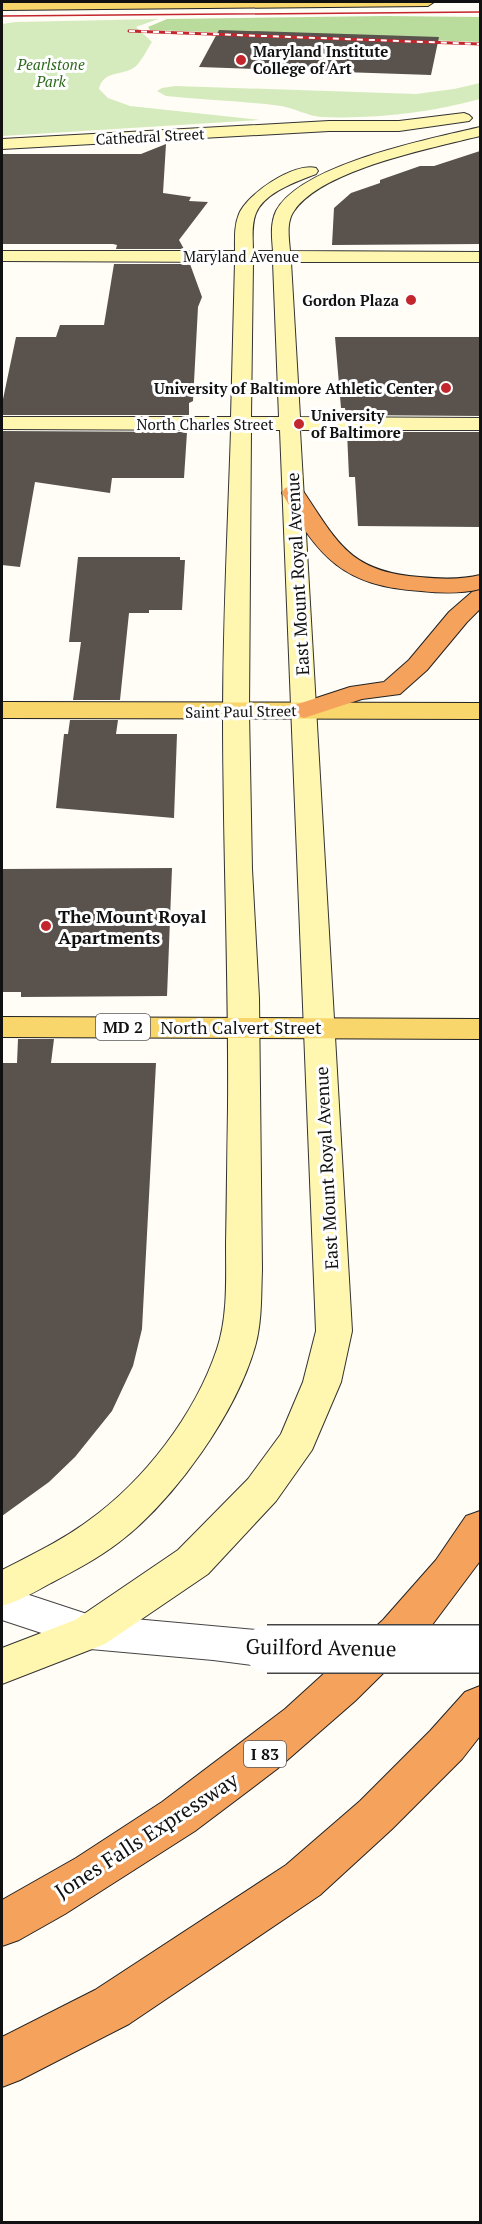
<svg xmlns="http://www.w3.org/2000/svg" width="482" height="2224" font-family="'PT Serif',serif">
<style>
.green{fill:#d5ebbd}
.forest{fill:#b9dc9c}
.building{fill:#5a524d}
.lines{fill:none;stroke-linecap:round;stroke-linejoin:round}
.tertiary-casing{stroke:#444;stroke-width:2}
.secondary-casing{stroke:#333;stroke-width:2}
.primary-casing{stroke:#222;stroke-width:2}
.motorway-casing{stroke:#222;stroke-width:2}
.tertiary{fill:#fff;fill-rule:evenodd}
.secondary{fill:#fff6b0;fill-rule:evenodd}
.primary{fill:#f9d66b;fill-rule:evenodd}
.motorway{fill:#f5a25d;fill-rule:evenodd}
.tram{stroke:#c4262e;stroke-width:1.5}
.rail-casing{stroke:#c4262e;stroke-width:3}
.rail{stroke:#fff;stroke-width:2;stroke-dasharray:6;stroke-linecap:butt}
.tertiary-bridge-casing{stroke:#444;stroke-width:50;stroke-linecap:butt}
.tertiary-bridge{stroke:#fff;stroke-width:47}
.poi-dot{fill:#c4262e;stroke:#fff;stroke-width:2}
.labels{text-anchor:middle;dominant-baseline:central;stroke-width:6;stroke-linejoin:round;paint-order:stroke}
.far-poi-label{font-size:15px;font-weight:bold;fill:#111;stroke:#fff;text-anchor:start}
.far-park-label{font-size:15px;font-style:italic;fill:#2f6b1f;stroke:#fff}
.far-street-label{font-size:15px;fill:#111;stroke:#fff}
.shield{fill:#fff;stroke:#585858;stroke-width:1.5}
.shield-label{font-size:16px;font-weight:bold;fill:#111}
.street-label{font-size:18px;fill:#111;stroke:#fff}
.poi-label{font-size:18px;font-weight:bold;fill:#111;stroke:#fff;text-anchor:start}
.near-street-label{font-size:21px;fill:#111;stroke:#fff}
</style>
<rect width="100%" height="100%" fill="#fffdf5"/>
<!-- green -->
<path class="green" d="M158,19L136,27L152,42C147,49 142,61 135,67C123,76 103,70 99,89L108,98L130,106L260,120L2,136V24L16,22Z
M480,83V99C429,113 375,119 321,117C308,116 294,108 281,106C243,101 204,100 166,96L157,91L162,88L175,86L416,94L454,89Z"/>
<!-- forest -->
<path class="forest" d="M385,16L480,17V42L150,30L148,27L167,19Z"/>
<!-- building -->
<path class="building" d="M219,30L439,37L431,75L199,67Z
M166,144L163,193L191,197L189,201L208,202L179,240L184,249H116L117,245L113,244H2V154H141Z
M480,151V244L332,245L334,208L351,193L380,183V180L420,166H434Z
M114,264H190L202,297L198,307L193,401L189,403V415H2V404L16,337H56L60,325H104Z
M335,337H480V416L346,415L345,408H341Z
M2,431L187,432L184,478H112L110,493L35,482L20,567L2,565Z
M347,432H480V527L358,526L355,477H349Z
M78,557H180V560H185L182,610H149V613H129L120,700H73L81,642H69Z
M70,720H118L116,734H177L174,818L56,808L64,734H68Z
M172,868L167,996L21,997V992H2V869Z
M18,1039H54L51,1063H156L142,1329L133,1366L112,1411L75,1457L49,1482L2,1516V1063H17Z"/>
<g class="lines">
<defs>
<path id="tertiary" d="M2,1586L90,1615L267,1631L282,1636L288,1649L282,1662L267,1667L213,1660L90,1649L2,1620Z"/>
<path id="secondary" d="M464,113L469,115L472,118L469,121L399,131H329L2,149V139L329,121H399Z
M480,127V136C433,148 322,169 294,211C286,222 289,238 290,251L480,252V262H291L300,417L480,418V430H300L352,1331L341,1382L312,1450L276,1501L208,1574L105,1644L2,1684V1648L75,1620L178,1550L248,1479L281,1434L303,1382L316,1331L280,430H251L249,712L252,869L259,998L262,1270C261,1294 262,1319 256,1343C238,1411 174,1501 118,1543C97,1559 74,1571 51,1583C35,1592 19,1601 2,1606V1570C31,1555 61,1541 88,1521C144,1481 195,1415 217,1349C228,1316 226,1279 226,1244C227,1199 227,1153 228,1107C229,977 223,846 223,716C223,620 228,525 231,430L2,429V417H231L235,262L2,261V251H235C235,239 234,226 239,214C247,194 294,162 316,168L318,171L316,174C296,182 265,192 256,213C251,225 253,239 253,251H273C272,238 270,224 276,211C301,164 430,139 480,127ZM253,262H273L279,417H251Z"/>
<path id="primary" d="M2,2H434L428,6L2,10Z
M2,702L480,703V719L2,718Z
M2,1017L480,1019V1039L2,1037Z"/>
<path id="motorway" d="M293,486L301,488C337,541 348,572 420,577C440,579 460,580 480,575V589C461,594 440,593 421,591C343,586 319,558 282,493L285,488Z
M480,590V609L467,622L427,670L400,694L362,699L304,718L295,715L291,710L295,705L350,687L384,682L409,660L449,612L472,592Z
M480,1511V1561L432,1625L355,1701L277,1769L195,1831L65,1914L19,1940L2,1946V1900L76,1858L162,1802L285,1709L383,1620L436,1560L466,1516Z
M480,1686V1736L462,1759L392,1829L320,1895L129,2024L20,2080L2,2087V2037L95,1990L286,1865L360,1801L430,1731L465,1692Z"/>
</defs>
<!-- tertiary casing -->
<use href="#tertiary" class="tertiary-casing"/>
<!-- secondary casing -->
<use href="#secondary" class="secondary-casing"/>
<!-- primary casing -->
<use href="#primary" class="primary-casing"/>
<!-- motorway casing -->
<use href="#motorway" class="motorway-casing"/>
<!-- tertiary -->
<use href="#tertiary" class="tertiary"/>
<!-- secondary -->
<use href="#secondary" class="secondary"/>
<!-- primary -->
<use href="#primary" class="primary"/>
<!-- motorway -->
<use href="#motorway" class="motorway"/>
<!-- tram -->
<path class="tram" d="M2,16L480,12"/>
<defs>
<path id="rail" d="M129,31L480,44"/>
</defs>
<!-- rail casing -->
<use href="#rail" class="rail-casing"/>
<!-- rail -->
<use href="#rail" class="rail"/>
<defs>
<path id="tertiary-bridge" d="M267,1649H480"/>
</defs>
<!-- tertiary-bridge casing -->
<use href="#tertiary-bridge" class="tertiary-bridge-casing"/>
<!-- tertiary-bridge -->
<use href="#tertiary-bridge" class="tertiary-bridge"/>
</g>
<!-- markers -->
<g class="poi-dot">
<circle cx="241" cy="60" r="6"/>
<circle cx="411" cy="300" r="6"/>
<circle cx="446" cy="388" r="6"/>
<circle cx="299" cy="424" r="6"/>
<circle cx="46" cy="926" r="6"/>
</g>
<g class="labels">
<!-- far-poi labels -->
<g class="far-poi-label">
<text x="253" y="51">Maryland Institute<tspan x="253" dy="17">College of Art</tspan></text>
<text x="399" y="300" text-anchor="end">Gordon Plaza</text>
<text x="434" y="388" text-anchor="end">University of Baltimore Athletic Center</text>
<text x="311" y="415">University<tspan x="311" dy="17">of Baltimore</tspan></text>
</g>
<!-- far-park labels -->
<g class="far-park-label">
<text x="51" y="64">Pearlstone<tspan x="51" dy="17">Park</tspan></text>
</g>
<!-- far-street labels -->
<g class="far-street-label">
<text transform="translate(150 136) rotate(-3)">Cathedral Street</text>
<text x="241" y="256">Maryland Avenue</text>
<text x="205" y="424">North Charles Street</text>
<text transform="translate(241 711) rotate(-1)">Saint Paul Street</text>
</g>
<!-- shield labels -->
<g class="shield">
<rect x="96" y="1014" width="54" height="26" rx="4.5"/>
<rect x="244" y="1741" width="42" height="26" rx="4.5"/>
</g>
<g class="shield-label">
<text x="123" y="1027">MD 2</text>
<text x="265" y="1754">I 83</text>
</g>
<!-- street labels -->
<g class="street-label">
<text transform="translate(297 574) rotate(-93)">East Mount Royal Avenue</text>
<text x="241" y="1027">North Calvert Street</text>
<text transform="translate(326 1168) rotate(-93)">East Mount Royal Avenue</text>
</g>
<!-- poi labels -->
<g class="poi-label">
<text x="58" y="916">The Mount Royal<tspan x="58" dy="21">Apartments</tspan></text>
</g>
<!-- near-street labels -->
<g class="near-street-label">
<text transform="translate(321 1647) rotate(1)">Guilford Avenue</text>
<text transform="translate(146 1835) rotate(-33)">Jones Falls Expressway</text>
</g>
</g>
<!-- border -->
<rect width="482" height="2224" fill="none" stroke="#111111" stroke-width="6"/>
</svg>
